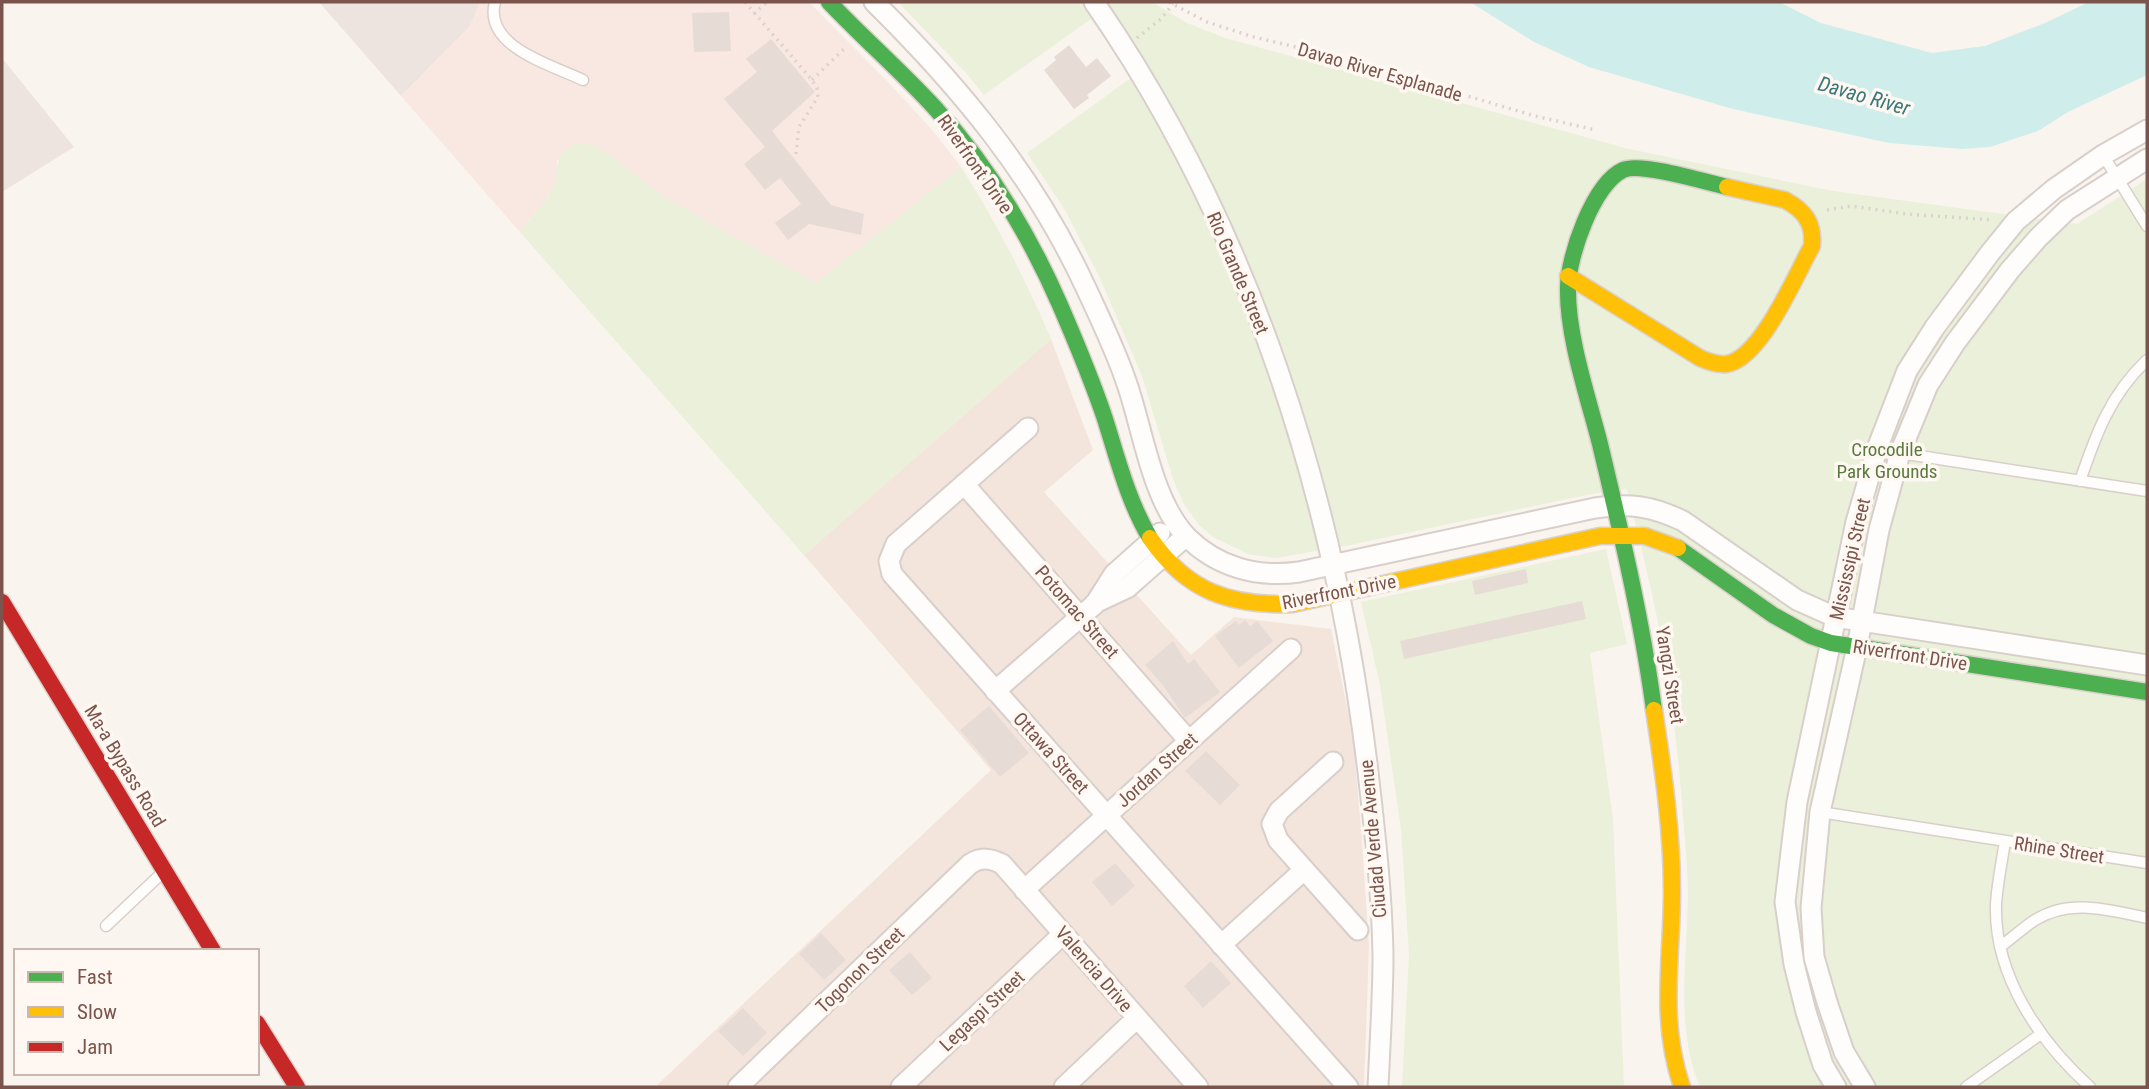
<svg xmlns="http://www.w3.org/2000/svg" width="2149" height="1089" font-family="'Roboto Condensed',sans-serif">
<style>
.residential{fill:#f3e5dc}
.commercial{fill:#f9e8e2}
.industrial{fill:#ede4df}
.green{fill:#eaf0d9}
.water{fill:#cfedea}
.building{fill:#e7dbd5}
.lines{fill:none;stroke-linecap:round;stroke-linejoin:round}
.lane-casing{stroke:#d9cfca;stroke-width:13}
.street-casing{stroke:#d9cfca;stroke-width:23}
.fast-casing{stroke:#dbd0cc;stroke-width:19}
.slow-casing{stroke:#dbd0cc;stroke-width:19}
.jam-casing{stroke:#dbd0cc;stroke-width:19}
.path{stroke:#dcd2ce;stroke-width:3.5;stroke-dasharray:2 5;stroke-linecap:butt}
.lane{stroke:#fefdfc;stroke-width:10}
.street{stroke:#fefdfc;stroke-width:19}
.fast{stroke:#4caf50;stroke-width:16}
.slow{stroke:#ffc107;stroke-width:16}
.jam{stroke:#c62828;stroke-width:16}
.labels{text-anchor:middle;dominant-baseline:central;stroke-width:7;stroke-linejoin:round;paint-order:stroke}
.street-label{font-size:19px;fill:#7b554b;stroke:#fff8f2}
.park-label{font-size:19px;fill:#5a7b3f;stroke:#fff8f2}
.water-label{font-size:21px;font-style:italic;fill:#3a7979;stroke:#fff8f2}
</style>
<rect width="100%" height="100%" fill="#faf4ee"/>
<!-- residential -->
<path class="residential" d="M1051,339L1093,450L1044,492L1191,655L1234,617L1331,629L1353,736L1362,842L1369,947L1364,1087H655L991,770L804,555Z"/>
<!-- commercial -->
<path class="commercial" d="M480,2H809L889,83L934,132L961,167L816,283L661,195L599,147L557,160V174L553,187L544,203L519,231L401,96L470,26Z"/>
<!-- industrial -->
<path class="industrial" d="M319,2H480L470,26L401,96Z
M2,58L74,147L2,192Z"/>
<!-- green -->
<path class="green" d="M898,2H1152L1187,23L1225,38L1629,149L1833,191L2077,224L2147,179V1087H1700C1671,1018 1692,940 1687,867C1682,796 1676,725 1664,655C1655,600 1640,544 1627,489L1591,494L1345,546L1276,558L1248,554L1213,537L1198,524L1183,502L1173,479L1142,376L1100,278L1065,210L1027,153L1131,78L1091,19L984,95L967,74Z
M579,142L599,147L661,195L816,283L961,167C996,222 1025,278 1051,339L804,555L519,231C531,218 543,206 551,191C563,167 549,155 579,142Z
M1606,549L1627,644L1590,653L1613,820L1624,1087H1402L1409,954L1401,829L1380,685L1361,602Z"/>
<!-- water -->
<path class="water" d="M1470,2H1779L1821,23L1932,53L1985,46L2045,23L2089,2H2147V75L2068,112L2038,131L1990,147L1962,149L1889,143L1733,109L1589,67L1534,42Z"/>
<!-- building -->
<path class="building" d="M729,12L731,51L694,52L692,13Z
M771,39L815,92L772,131L831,205L864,214L861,235L809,224L788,240L775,223L801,204L780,178L765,190L744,164L765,147L724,99L757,72L746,59Z
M1069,45L1086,67L1097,58L1111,76L1087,95L1089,98L1074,109L1044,70L1056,60L1054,57Z
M1526,569L1528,583L1475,595L1472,581Z
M1582,601L1586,619L1404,659L1400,641Z
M1245,620L1250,626L1257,621L1273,641L1239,668L1215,636L1236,621L1239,625Z
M1173,641L1188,664L1194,659L1220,692L1185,718L1162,684L1145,665Z
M989,706L1029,753L1000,777L960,730Z
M1206,751L1240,785L1220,805L1185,771Z
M1115,863L1135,886L1112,906L1092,882Z
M821,933L846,960L824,980L799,954Z
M910,952L932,978L912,995L889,970Z
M1211,961L1231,983L1203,1008L1184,986Z
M743,1008L767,1033L743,1056L718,1031Z"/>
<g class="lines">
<defs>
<path id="lane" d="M495,2C483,47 552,65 583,80
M2103,155L2147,226
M1900,453L2147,491
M2080,481C2096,434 2110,395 2147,360
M1820,812L2147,863
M2005,841C2002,862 1997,884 1996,905C1994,976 2040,1042 2090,1087
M106,926L161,874
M2000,947C2012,938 2023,928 2035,920C2070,898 2109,910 2147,918
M1966,1087L2041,1034"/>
<path id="street" d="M874,2C960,87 1034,176 1085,286C1100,318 1116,351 1127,384C1143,430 1152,501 1187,537C1217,567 1257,578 1299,572L1595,508C1630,503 1652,506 1683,521L1797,600L1835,617L2147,665
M1094,2C1251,229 1336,500 1368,772C1375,833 1382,894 1383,955C1383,999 1380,1043 1378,1087
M1028,428L896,544L889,561L892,574L1348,1087
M964,484L1189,741
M1095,603L1127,588L1186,536
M995,691L1095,604L1114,574L1160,533
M1333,762L1279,811L1272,824L1278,840L1358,930
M1024,890L1291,649
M1221,945L1304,870
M738,1087L970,864C981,857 990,858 1002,864L1198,1087
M901,1087L1063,934
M1064,1087L1137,1018
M1836,1087L1823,1065L1806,1012L1794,964L1785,902L1797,802L1856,522L1878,446L1907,371L1935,327L1990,253L2016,221L2054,189L2103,155L2147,130
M1865,1087L1844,1052L1827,1002L1814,957L1811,908L1820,812L1857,647L1879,530L1900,453L1928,385L1955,343L2010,270L2038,238L2067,210L2147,159"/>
<path id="fast" d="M829,2C863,38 901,71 935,108C987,165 1029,234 1060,305C1076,342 1092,380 1105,419C1118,460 1128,501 1150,538
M1678,548L1773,615L1811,636L1831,643L2147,692
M1654,710C1642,620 1621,532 1600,444C1588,397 1567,336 1568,288C1568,257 1593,184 1623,170C1641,162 1705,182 1727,187"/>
<path id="slow" d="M1568,276L1700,358C1709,362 1717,365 1727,364C1762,357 1795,276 1812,246C1814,223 1805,211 1785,200L1727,187
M1150,538C1187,592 1230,606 1293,604L1600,536H1645L1678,548
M1654,710C1663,769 1672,830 1672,891C1672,960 1659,1020 1682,1087"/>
<path id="jam" d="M2,602L213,951
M257,1023L297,1087"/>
</defs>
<!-- lane casing -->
<use href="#lane" class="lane-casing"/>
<!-- street casing -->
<use href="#street" class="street-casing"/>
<!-- fast casing -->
<use href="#fast" class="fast-casing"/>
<!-- slow casing -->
<use href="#slow" class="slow-casing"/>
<!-- jam casing -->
<use href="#jam" class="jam-casing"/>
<!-- path -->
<path class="path" d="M745,2L812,80L817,88L818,97L799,127L796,154
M1169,2L1207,22L1254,37L1325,54L1535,116L1596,130
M754,14L767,2
M1137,38L1161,19L1173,4
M812,80L845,48
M1827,210L1851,206L1906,214L1993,220"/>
<!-- lane -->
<use href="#lane" class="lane"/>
<!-- street -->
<use href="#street" class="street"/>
<!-- fast -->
<use href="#fast" class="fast"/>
<!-- slow -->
<use href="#slow" class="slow"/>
<!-- jam -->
<use href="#jam" class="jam"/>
</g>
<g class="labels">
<!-- street labels -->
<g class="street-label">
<text transform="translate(1380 72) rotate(16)">Davao River Esplanade</text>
<text transform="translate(975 164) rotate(55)">Riverfront Drive</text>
<text transform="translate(1238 273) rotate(67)">Rio Grande Street</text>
<text transform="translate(1850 559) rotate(-77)">Mississipi Street</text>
<text transform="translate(1339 592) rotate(-11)">Riverfront Drive</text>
<text transform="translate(1077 612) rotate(49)">Potomac Street</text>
<text transform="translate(1910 655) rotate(9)">Riverfront Drive</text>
<text transform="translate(1670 675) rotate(81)">Yangzi Street</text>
<text transform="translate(1051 753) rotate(48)">Ottawa Street</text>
<text transform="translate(125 766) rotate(59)">Ma-a Bypass Road</text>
<text transform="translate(1157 770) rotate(-42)">Jordan Street</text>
<text transform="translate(1373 839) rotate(-95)">Ciudad Verde Avenue</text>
<text transform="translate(2059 850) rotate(9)">Rhine Street</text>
<text transform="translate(1094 969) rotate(49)">Valencia Drive</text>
<text transform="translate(860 970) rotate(-44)">Togonon Street</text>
<text transform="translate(982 1011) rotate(-43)">Legaspi Street</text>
</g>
<!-- park labels -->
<g class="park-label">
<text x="1887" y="449">Crocodile<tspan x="1887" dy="22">Park Grounds</tspan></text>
</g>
<!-- water labels -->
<g class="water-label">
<text transform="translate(1864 96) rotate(16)">Davao River</text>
</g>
</g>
<!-- border -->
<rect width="2149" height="1089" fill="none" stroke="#7b554b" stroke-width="7"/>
<!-- legend -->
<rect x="14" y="949" width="245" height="126" fill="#fff8f2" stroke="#cab7af" stroke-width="2"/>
<rect x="28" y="972" width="35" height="10" fill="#4caf50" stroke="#cab7af" stroke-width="2"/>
<text x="77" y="984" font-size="21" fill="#7b554b">Fast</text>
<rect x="28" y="1007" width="35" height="10" fill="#ffc107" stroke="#cab7af" stroke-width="2"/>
<text x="77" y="1019" font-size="21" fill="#7b554b">Slow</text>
<rect x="28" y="1042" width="35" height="10" fill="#c62828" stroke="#cab7af" stroke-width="2"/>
<text x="77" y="1054" font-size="21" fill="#7b554b">Jam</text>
</svg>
